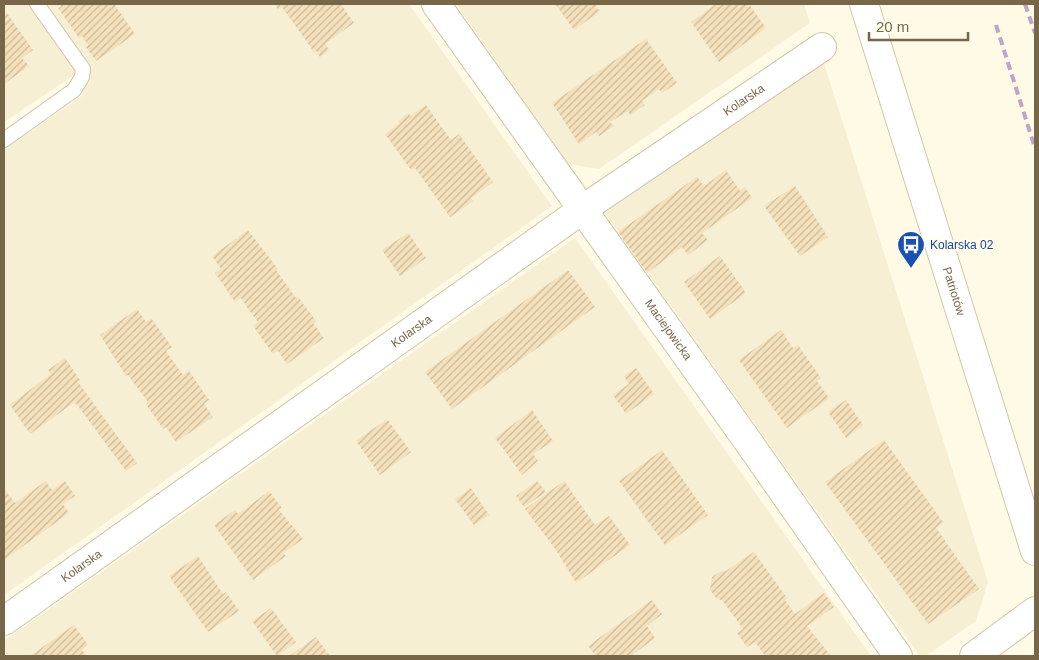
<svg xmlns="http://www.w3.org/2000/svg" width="1039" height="660" font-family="Arial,sans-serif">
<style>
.residential{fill:#f6efd3}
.building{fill:url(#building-hatch)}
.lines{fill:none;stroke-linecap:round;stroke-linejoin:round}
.service-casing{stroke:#d0c5aa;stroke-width:16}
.minor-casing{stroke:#d0c5aa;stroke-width:30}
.secondary-casing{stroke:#d3c7a7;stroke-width:30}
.service{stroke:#fff;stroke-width:14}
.minor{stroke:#fff;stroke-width:28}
.secondary{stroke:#fff;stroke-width:28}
.rail{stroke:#c1a2c8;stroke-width:4;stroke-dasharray:8 5;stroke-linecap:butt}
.labels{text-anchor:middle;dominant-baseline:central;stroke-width:4;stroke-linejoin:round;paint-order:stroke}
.street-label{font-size:12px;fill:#786648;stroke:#fffdec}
.transit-label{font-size:12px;fill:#164399;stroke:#fffdec;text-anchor:start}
</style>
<defs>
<pattern id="building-hatch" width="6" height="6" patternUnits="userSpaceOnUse" patternTransform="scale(1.25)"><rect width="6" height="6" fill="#f5e1bb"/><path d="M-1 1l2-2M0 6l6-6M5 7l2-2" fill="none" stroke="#cbba9a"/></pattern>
</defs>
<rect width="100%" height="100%" fill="#fefae5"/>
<!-- residential -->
<path class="residential" d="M4,4H409L552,206L4,595V150L83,95L71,77L4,122Z
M456,4H804L810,23L599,169L568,164Z
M823,60L988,582L976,621L926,656H920L605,213Z
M575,238L871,656H4V641Z"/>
<!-- building -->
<path class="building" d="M59,4H114L135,34L96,61L86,47L88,45L82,36L79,38L58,8L61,7Z
M274,4H341L354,23L325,44L329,50L320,57L316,51L314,52L282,7L278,9Z
M555,4H599L596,7L600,11L574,30Z
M716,4H749L766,28L719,62L691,22Z
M7,13L33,50L22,58L29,66L4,84V16Z
M646,39L677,83L662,93L659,89L642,101L645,105L630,115L628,111L610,122L614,126L599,136L596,132L579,144L552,103Z
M426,105L451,140L459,134L493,182L471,198L473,201L450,217L415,168L411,170L385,134L400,123L398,121L409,113L410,116Z
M726,170L740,191L745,187L752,198L702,233L708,240L688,255L682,247L647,273L618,232L697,177L704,186Z
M795,186L828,237L800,256L764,206Z
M248,230L278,269L276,270L296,298L298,297L316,321L313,323L324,338L287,364L278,351L273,354L253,326L258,322L249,310L241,298L235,302L215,273L221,269L212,256Z
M408,233L426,258L400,276L382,250Z
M720,256L746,293L710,319L684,282Z
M568,270L595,307L452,409L425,372Z
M137,309L146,322L151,318L172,347L166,351L183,375L189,371L209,400L204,404L213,417L176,442L166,427L163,429L146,404L148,402L128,375L126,376L100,335Z
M781,330L793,348L798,345L821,378L817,381L829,398L787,428L739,360Z
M65,358L80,380L78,382L137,463L126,471L75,402L30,434L10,405L51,374L48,370Z
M636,368L654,394L626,414L613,395L629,384L624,376Z
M846,400L863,425L846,438L828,412Z
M532,410L553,441L533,454L538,461L522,475L495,438Z
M387,419L411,452L380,475L356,441Z
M884,440L943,522L936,528L979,589L928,624L825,482Z
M662,450L708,515L665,545L619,481Z
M46,481L52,490L65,481L75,496L63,504L69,513L4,560V493L6,491L15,503Z
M537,481L546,492L524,507L516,496Z
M564,481L595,525L609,516L630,545L576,583L556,550L525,509Z
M471,488L489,515L474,525L455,499Z
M269,491L282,508L279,510L303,539L283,553L286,556L253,580L214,525L235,510L238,514Z
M754,552L787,598L785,600L795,614L824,593L834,607L807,626L831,656H765L755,642L747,647L737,633L743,629L722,600L717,599L710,590L712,577L721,571H726Z
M198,556L223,594L226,592L239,611L208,632L169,576Z
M652,600L662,614L647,626L655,638L631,656H596L588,646Z
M271,608L296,642L277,656L252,621Z
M74,625L88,645L82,650L87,656H30Z
M316,637L330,656H289Z"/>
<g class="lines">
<defs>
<path id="service" d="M4,140L74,90L82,77L83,69L37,4"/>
<g id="minor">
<path id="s1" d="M436,4L747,440L898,656"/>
<path id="s2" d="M4,621L583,209L822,47"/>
<path d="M974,656L1035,611"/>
</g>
<g id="secondary">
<path id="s3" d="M864,4L1035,551"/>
</g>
</defs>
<!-- service casing -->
<use href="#service" class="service-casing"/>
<!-- minor casing -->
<use href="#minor" class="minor-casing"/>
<!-- secondary casing -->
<use href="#secondary" class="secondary-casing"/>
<!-- service -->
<use href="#service" class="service"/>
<!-- minor -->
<use href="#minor" class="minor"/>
<!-- secondary -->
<use href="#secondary" class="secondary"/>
<!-- rail -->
<path class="rail" d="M1025,4L1035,33
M996,25L1035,148"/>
</g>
<!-- icons -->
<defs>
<symbol id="bus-pin" viewBox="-11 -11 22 30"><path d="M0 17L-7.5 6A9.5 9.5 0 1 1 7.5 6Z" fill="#1a4fb4" stroke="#fffdec"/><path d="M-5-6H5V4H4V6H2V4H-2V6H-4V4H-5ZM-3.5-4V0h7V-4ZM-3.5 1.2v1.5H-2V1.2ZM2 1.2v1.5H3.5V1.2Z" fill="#fff"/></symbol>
</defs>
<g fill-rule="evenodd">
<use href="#bus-pin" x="895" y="229" width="32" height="43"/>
</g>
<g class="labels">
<!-- street labels -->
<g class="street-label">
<text stroke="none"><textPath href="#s2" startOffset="905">Kolarska</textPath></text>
<text stroke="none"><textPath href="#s3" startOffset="301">Patriotów</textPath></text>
<text stroke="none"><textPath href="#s1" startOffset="400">Maciejowicka</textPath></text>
<text stroke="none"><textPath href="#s2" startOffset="500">Kolarska</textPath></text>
<text stroke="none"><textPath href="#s2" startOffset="95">Kolarska</textPath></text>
</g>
<!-- transit labels -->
<g class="transit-label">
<text x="930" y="245">Kolarska 02</text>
</g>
</g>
<!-- border -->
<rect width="1039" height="660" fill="none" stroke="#786648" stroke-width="10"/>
<!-- scale -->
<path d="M869 32v8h99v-8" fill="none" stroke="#786648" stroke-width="2.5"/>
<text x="876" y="32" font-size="15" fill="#786648" stroke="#fffdec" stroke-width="4" paint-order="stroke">20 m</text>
</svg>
